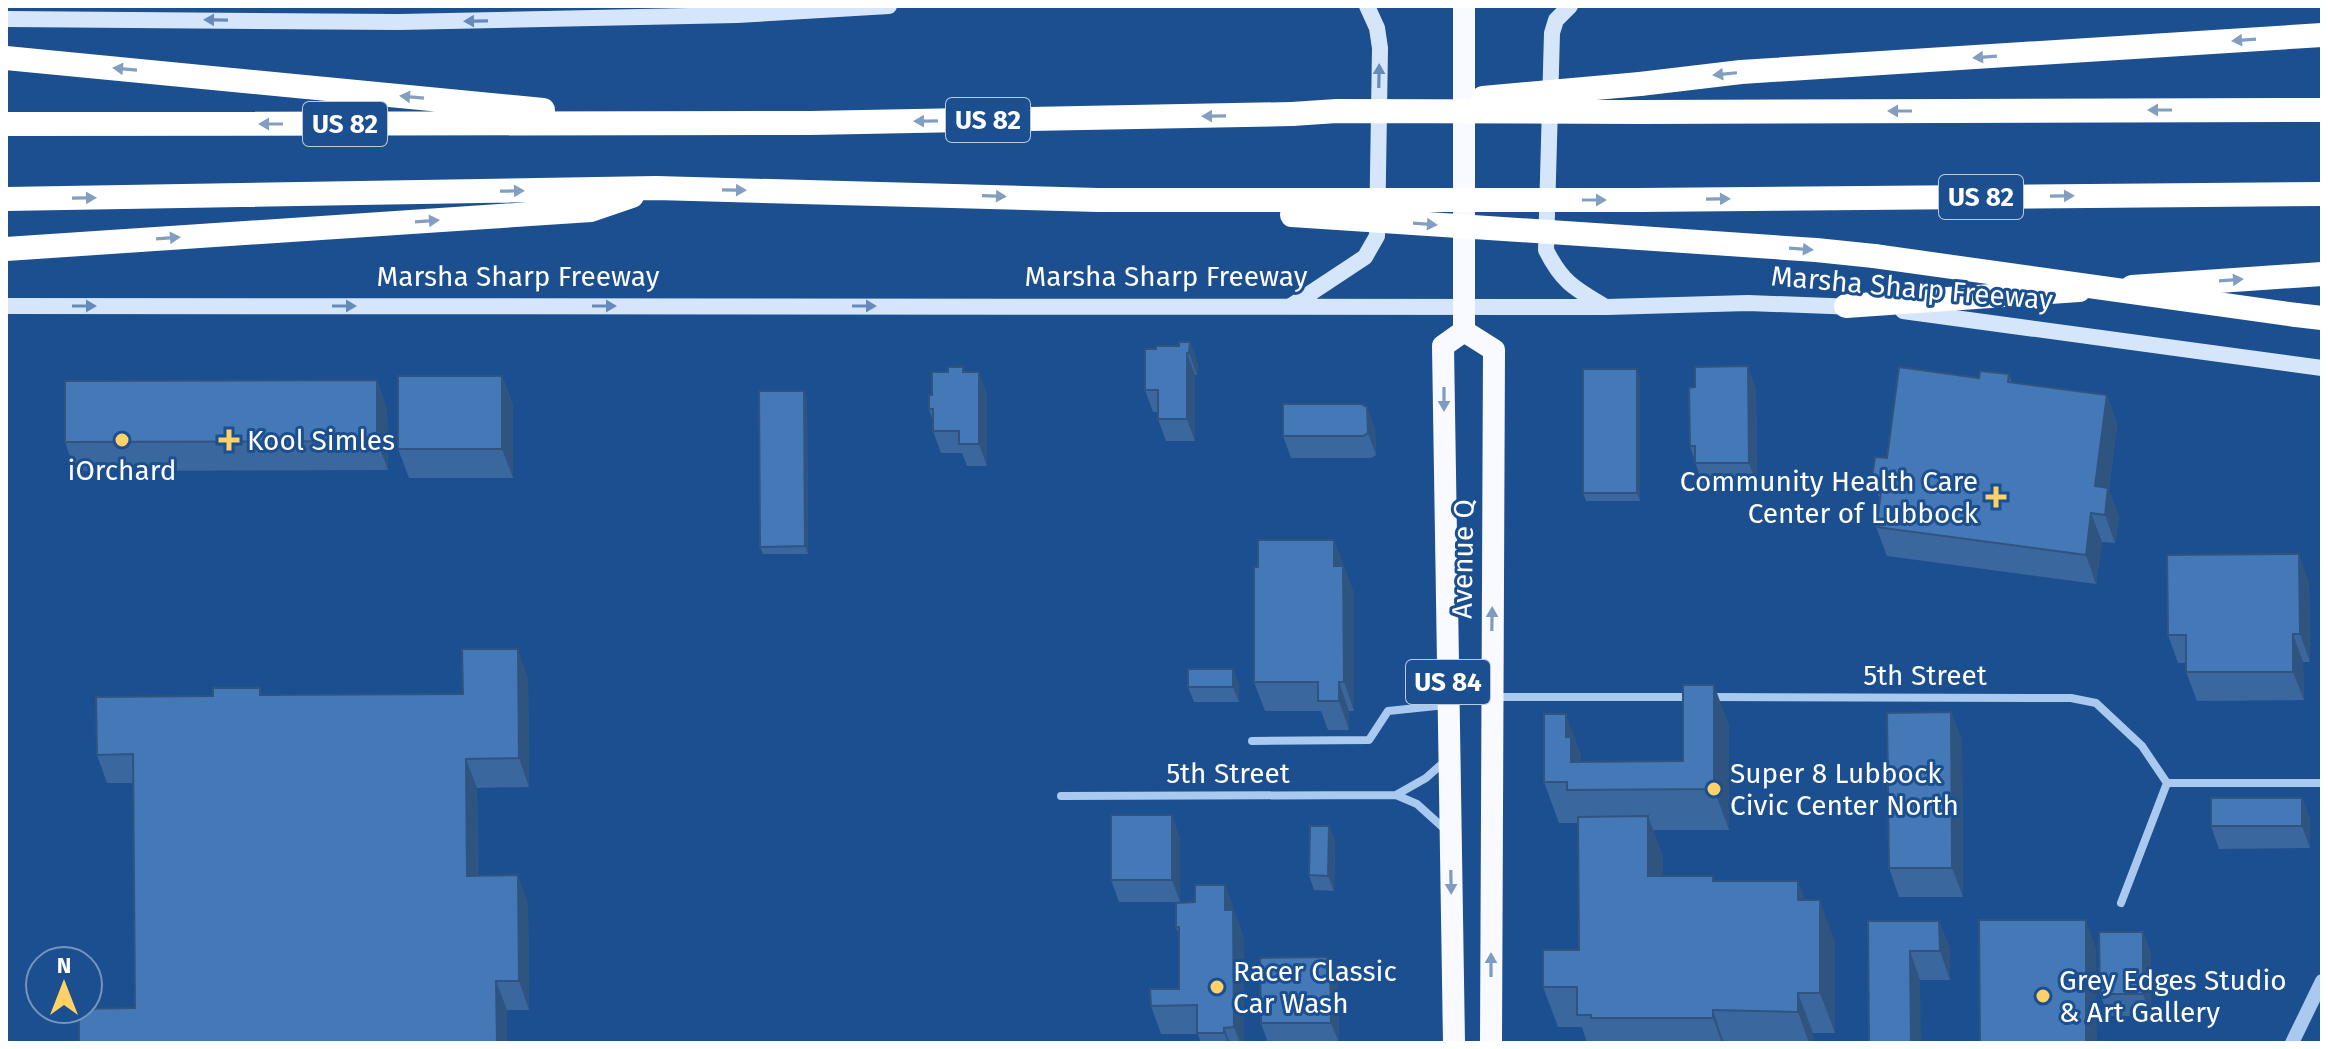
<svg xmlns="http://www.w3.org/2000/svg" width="2328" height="1049" font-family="'Fira Sans',sans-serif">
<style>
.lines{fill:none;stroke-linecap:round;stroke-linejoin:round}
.minor{stroke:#a9c9ee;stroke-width:8}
.tertiary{stroke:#a9c9ee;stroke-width:14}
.secondary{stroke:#d6e6fa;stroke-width:16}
.trunk{stroke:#f8faff;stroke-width:22}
.motorway{stroke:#fff;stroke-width:24}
.motorway-bridge{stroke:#fff;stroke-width:24}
.wall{fill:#3a679d}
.shaded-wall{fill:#305480}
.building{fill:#4478b7;stroke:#305480;stroke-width:2}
.oneway{fill:#668bba}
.oneway2{fill:#829ec1}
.oneway3{fill:#7e9cc1}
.poi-dot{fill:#ffd166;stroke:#1b4f8f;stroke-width:3}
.labels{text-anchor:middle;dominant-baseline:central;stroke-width:6;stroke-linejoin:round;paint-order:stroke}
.shield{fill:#1b4f8f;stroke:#bbcadd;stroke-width:2}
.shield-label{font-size:26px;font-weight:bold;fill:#fff}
.street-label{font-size:28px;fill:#fff;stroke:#1b4f8f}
.poi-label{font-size:28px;fill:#fff;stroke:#1b4f8f;text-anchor:start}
</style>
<rect width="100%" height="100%" fill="#1b4f8f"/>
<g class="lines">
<!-- minor -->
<path class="minor" d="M1496,697H1694
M1708,697L2071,698L2096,703L2142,746L2167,783
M1252,741L1369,740L1388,711L1446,705
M2167,783H2322
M1396,795L1426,778L1444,762
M1061,796L1396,795L1417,804L1448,832
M2121,903L2167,783"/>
<!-- tertiary -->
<path class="tertiary" d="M2292,1043L2322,981"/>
<!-- secondary -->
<path class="secondary" d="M1570,6L1556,20L1552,33L1546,250C1562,282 1574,288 1604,306
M6,19L399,22L737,15L889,6
M6,306L1607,307L1748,303L1856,307
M1291,306L1365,257L1377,236L1380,48L1377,28L1367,6
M1903,311L2322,368"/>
<!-- trunk -->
<path class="trunk" d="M1464,6V331
M1464,331L1494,350L1491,1043
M1454,1043L1443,346L1464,331"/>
<!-- motorway -->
<path class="motorway" d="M6,58L543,110
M1640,84L1741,72L2322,35
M1640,112L2322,110
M6,124L810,123L1292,114
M6,199L656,188L1098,200H1292
M1640,200L2322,194
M1640,238L1816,250L1874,256
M6,249L591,210L632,196
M2132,287L2322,274
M1846,306L2079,290
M2296,315L2322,318"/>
<!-- motorway-bridge -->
<path class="motorway-bridge" d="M1483,98L1640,84
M1292,114L1337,111L1640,112
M1292,200H1640
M1292,215L1640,238
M1874,256L2296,315"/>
</g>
<!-- wall -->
<path class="wall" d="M1190,342L1198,364L1197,375H1195V441H1166L1158,419V412H1153L1145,390L1156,349L1179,346Z
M965,372L987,394V466H967L962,453H941L933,431V422L929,409L932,395Z
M2009,374L2012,383L2107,395L2117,424L2109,489L2119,517L2115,543L2102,542L2096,584L1887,556L1876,527L1880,499L1872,478L1887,458L1979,378Z
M502,376L513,405V478H409L398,449Z
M1640,377V501H1586L1583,493Z
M377,380L387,409L388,470L75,471L65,442Z
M1756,388L1757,485L1703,486L1690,446Z
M807,398L808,554H763L760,547Z
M1375,429L1376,455L1371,458H1291L1283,436Z
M1334,540L1354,594V711H1349V730H1328L1321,711H1265L1254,682L1258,567Z
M2309,582L2310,662H2303L2304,700L2197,701L2186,672V663H2178L2168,635Z
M528,678L529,787L477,788L478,876L528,904L529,1010H507V1043H79L135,1008L133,783H107L97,755L213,696L463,694Z
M1239,684V702H1194L1188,687Z
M1951,712L1962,741L1963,897H1899L1889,868Z
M1729,725V830H1653L1663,857V876H1713L1714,881L1805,900L1835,941V1033H1813V1043H1587L1582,1027H1558L1543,987L1579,950L1578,823H1559L1544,782L1581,754V762L1683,761Z
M2302,798L2310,820V848L2219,849L2211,826Z
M1329,826L1335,841L1334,891L1314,890L1309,875Z
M1180,838V902H1119L1111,880Z
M1225,885L1244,939V1043H1201L1198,1034H1161L1151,1006L1179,989V935L1176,927L1195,902Z
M1868,921H1939L1950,949V980H1920Z
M2143,932L2151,954V1016H2108L2100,994Z
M1338,979L1339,1043H1268L1261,1023Z"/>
<!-- shaded-wall -->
<path class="shaded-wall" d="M1190,342L1198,364L1197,375L1189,353Z
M1187,353L1195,375V441L1187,419Z
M1748,366L1756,388L1757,485L1749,463Z
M1637,369L1640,377V501L1637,493Z
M979,372L987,394V466L979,444Z
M502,376L513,405V478L502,449Z
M377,380L387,409L388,470L377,441Z
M804,391L807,398L808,554L805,546Z
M2107,395L2117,424L2109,489L2119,517L2115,543L2095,486Z
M1367,407L1375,429L1376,455L1368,433Z
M2091,513L2102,542L2096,584L2086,555Z
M1334,540L1354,594V711L1344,682L1334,566Z
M2299,554L2309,582L2310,662L2300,634Z
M2293,634L2303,662L2304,700L2293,672Z
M518,649L528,678L529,787L519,758Z
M1233,669L1239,684V702L1233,687Z
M1339,682L1349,711V730L1339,701Z
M1714,685L1729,725V830L1714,789Z
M1951,712L1962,741L1963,897L1952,868Z
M1566,714L1581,754V765L1571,762L1566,737Z
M466,759L477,788L478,905L467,876Z
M2302,798L2310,820V848L2302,826Z
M1172,815L1180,838V902L1172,880Z
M1648,816L1663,857V916L1648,876Z
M1329,826L1335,841L1334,891L1328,876Z
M518,875L528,904L529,1010L519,981Z
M1798,881L1813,922L1798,900Z
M1225,885L1244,939V1043H1240L1234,1027L1225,910Z
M1820,900L1835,941V1033L1820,993Z
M2086,920L2096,948L2097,1043H2086Z
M1939,921L1950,949V980L1940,951Z
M2143,932L2151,954V1016L2143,994Z
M1910,951L1920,980L1921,1043H1911Z
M1330,957L1338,979L1339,1043L1331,1023Z
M496,981L507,1010V1043H497Z
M1798,993L1813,1033V1043H1809L1798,1012Z
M1713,1010L1724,1043H1722L1713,1018Z
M1224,1028L1230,1043H1228L1224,1033Z"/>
<!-- building -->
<path class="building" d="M1179,342H1190L1189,353H1187V419H1158V390H1145V349H1156V346H1179Z
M1748,366L1749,463H1695V446H1690L1689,388L1695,387V367Z
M948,367H963V372H979V444H959V431H933V409H929V395H932V372H948Z
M1899,367L1979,378L1980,371L2009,374L2008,382L2107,395L2095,486L2108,488L2105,515L2091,513L2086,555L1876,527L1883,480L1872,478L1875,457L1887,458Z
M1583,369H1637V493H1583Z
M398,376H502V449H398Z
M377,380V441L65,442V381Z
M759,391H804L805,546L760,547Z
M1283,404H1361L1367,407L1368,433L1363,436H1283Z
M1258,540H1334V566H1343L1344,682H1339V701H1318V682H1254V567H1258Z
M2299,554L2300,634H2293V672H2186V635H2168L2167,555Z
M462,649H518L519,758L466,759L467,876L518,875L519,981H496L497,1043H79V1009L135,1008L133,754L97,755L96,697L213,696V688H260V695L463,694Z
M1188,669H1233V687H1188Z
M1683,685H1714V789L1567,790V782H1544V714H1566V737H1571V762L1683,761Z
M1951,712L1952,868H1889L1887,713Z
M2211,798H2302V826H2211Z
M1111,815H1172V880H1111Z
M1648,816V876H1713V881H1798V900H1820V993H1798V1012L1713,1010V1018H1591V1015H1577V987H1543V950H1579L1578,817Z
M1310,826H1329L1328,876L1309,875Z
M1195,885H1225V910H1233L1234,1027L1224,1028V1033H1197V1005L1151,1006L1150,989H1179V927H1176V903L1195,902Z
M1979,920H2086V1043H1980Z
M1868,921H1939L1940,951H1910L1911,1043H1869Z
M2099,932H2143V994H2100Z
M1330,957L1331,1023H1261L1260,958Z"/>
<!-- one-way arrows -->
<defs><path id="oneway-solid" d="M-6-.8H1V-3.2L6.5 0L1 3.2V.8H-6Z" transform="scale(2)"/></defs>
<g class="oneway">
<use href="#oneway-solid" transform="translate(216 20) rotate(-179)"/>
<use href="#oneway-solid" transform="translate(476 21) rotate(179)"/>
<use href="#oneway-solid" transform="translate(1379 76) rotate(-89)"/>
<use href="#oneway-solid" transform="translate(84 306)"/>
<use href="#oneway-solid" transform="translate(344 306)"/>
<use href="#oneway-solid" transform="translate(604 306)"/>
<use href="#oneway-solid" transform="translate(864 306)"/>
</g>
<g class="oneway2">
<use href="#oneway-solid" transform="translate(2244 40) rotate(176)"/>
<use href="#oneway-solid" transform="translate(1985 57) rotate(176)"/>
<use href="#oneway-solid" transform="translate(125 69) rotate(-175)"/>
<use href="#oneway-solid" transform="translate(1725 74) rotate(174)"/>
<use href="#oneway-solid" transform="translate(412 97) rotate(-175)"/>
<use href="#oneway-solid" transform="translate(2160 110) rotate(180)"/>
<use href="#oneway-solid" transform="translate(1900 111) rotate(180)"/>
<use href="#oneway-solid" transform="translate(1214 116) rotate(179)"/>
<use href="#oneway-solid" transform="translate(926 121) rotate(179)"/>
<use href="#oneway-solid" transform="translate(271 124) rotate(180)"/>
<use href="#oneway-solid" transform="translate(734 190) rotate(1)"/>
<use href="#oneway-solid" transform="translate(512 191) rotate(-1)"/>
<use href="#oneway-solid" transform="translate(994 196) rotate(2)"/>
<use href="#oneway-solid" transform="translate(2062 196) rotate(-1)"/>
<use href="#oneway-solid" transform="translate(84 198) rotate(-1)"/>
<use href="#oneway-solid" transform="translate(1718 199) rotate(-1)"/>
<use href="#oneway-solid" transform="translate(1594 200)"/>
<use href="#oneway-solid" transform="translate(427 221) rotate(-4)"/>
<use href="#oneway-solid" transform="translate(1425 224) rotate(4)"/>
<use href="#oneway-solid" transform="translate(168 238) rotate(-4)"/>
<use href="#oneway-solid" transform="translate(1801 249) rotate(4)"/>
<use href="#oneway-solid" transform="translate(2231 280) rotate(-4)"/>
</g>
<g class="oneway3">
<use href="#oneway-solid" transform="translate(1444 399) rotate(90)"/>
<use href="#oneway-solid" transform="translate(1492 619) rotate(-89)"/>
<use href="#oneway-solid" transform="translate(1451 882) rotate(89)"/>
<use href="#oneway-solid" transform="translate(1491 965) rotate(-90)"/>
</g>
<!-- markers -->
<g class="poi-dot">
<circle cx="122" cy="440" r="8"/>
<path d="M225 428h8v8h8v8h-8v8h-8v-8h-8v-8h8z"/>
<path d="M1992 485h8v8h8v8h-8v8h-8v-8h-8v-8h8z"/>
<circle cx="1714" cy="789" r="8"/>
<circle cx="1217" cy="987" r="8"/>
<circle cx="2043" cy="996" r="8"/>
</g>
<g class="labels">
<!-- shield labels -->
<g class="shield">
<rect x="946" y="98" width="84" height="44" rx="6"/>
<rect x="303" y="102" width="84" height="44" rx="6"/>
<rect x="1939" y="175" width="84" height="44" rx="6"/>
<rect x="1406" y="660" width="84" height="44" rx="6"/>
</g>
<g class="shield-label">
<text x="988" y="120">US 82</text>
<text x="345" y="124">US 82</text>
<text x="1981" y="197">US 82</text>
<text x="1448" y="682">US 84</text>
</g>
<!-- street labels -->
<g class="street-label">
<text x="518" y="276">Marsha Sharp Freeway</text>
<text x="1166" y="276">Marsha Sharp Freeway</text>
<text transform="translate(1912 288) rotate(5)">Marsha Sharp Freeway</text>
<text transform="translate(1463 559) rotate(-89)">Avenue Q</text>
<text x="1925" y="675">5th Street</text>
<text x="1228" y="773">5th Street</text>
</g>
<!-- poi labels -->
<g class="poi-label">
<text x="247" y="440">Kool Simles</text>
<text x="122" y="470" text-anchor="middle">iOrchard</text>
<text x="1978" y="481" text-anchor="end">Community Health Care<tspan x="1978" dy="32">Center of Lubbock</tspan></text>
<text x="1730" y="773">Super 8 Lubbock<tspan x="1730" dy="32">Civic Center North</tspan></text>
<text x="1233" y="971">Racer Classic<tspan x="1233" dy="32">Car Wash</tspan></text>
<text x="2059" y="980">Grey Edges Studio<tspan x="2059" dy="32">&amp; Art Gallery</tspan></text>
</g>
</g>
<!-- border -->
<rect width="2328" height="1049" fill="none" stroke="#ffffff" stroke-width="16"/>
<!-- north arrow -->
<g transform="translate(64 985)"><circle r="38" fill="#1b4f8f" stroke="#7695bc" stroke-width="2"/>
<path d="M0-6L14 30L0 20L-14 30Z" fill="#ffd166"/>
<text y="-12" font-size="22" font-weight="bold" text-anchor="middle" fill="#ffffff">N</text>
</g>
</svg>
